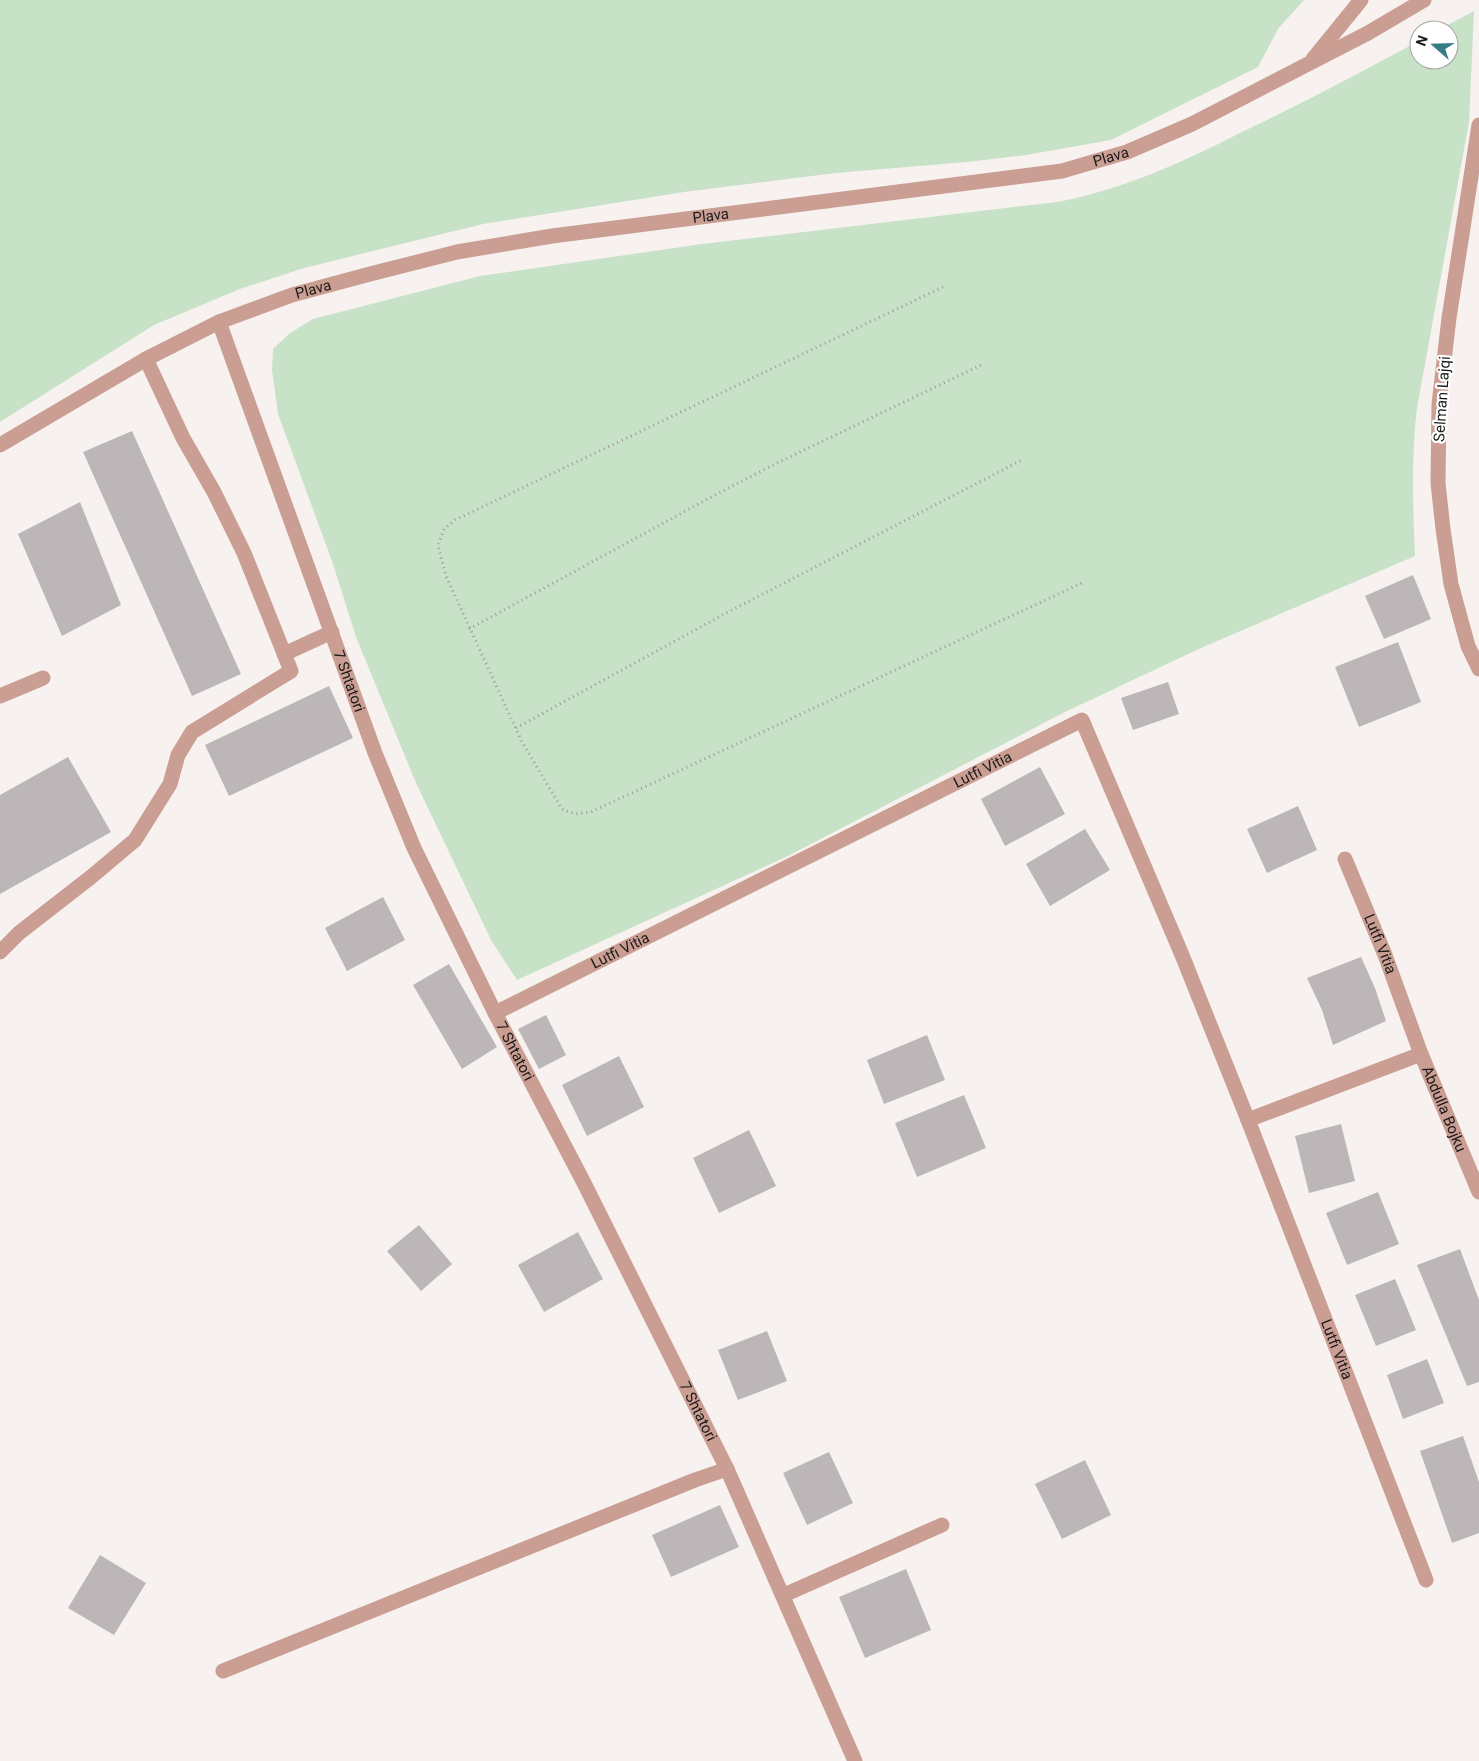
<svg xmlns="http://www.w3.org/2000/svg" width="1479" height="1761" font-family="Roboto,sans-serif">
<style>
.green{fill:#c8e2c8}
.building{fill:#bcb6b8}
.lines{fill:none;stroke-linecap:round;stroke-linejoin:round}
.path{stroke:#9d9998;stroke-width:3;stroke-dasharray:1 4;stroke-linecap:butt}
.minor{stroke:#cb9e93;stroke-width:15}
.labels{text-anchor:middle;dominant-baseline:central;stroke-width:4.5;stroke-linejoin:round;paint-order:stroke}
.street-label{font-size:15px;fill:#1b1919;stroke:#fff}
</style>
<rect width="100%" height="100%" fill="#f7f2f0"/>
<!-- green -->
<path class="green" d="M0,0H1304L1278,29L1258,67L1111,140L1026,155L967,162L836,173L684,192L483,224L304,268L240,289L154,325L0,422Z
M1474,11L1469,122L1417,408C1411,458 1413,507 1415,556L1201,648L1065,712L788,856L517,980L491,940L416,783L356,637L332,561L278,414L272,370L273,349L290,333L313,319L480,276L702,244L1057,202C1125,189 1183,162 1244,131C1303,103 1361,72 1419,41V60H1449V30H1438Z"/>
<!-- building -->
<path class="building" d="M132,431L241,674L192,696L83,452Z
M80,502L121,605L62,636L18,534Z
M1413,575L1431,619L1384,639L1365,596Z
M1398,642L1421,702L1359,727L1335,667Z
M1168,682L1179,714L1133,730L1121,698Z
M329,686L353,738L229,796L205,745Z
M68,757L111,832L0,894V795Z
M1040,767L1065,814L1005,846L981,799Z
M1298,806L1317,850L1267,873L1247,829Z
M1085,829L1110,870L1050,906L1026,864Z
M383,897L405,940L347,971L325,928Z
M1361,957L1375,988L1386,1021L1333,1045L1322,1010L1307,978Z
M449,964L497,1047L462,1069L413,985Z
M546,1015L566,1055L539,1069L518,1029Z
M927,1035L945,1080L884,1104L867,1060Z
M619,1056L644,1107L587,1136L562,1085Z
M964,1095L986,1148L917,1177L895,1123Z
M1341,1124L1355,1181L1309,1193L1295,1136Z
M749,1130L776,1186L719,1213L693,1158Z
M1378,1192L1399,1244L1347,1265L1326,1213Z
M419,1225L452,1264L421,1291L387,1251Z
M578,1232L603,1279L544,1312L518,1265Z
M1460,1249L1479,1300V1382L1467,1386L1417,1265Z
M1395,1279L1416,1330L1376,1346L1355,1295Z
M767,1331L787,1381L738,1400L718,1350Z
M1427,1359L1444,1403L1403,1419L1387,1375Z
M1463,1436L1479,1482V1533L1452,1543L1420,1451Z
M829,1452L853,1503L807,1525L783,1473Z
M1085,1460L1111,1515L1062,1539L1035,1484Z
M720,1505L739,1547L671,1577L652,1535Z
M100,1555L146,1583L114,1635L68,1608Z
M906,1569L931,1630L865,1658L839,1597Z"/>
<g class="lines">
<!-- path -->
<path class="path" d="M943,287L455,520L444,529L438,546L446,576L522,742L562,809L575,814L591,812L608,804L1082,583
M469,629L715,495L771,466L981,365
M516,728L730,611L1024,459"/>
<!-- minor -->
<g class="minor">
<path d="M1313,59L1361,0"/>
<path d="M1479,125L1449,318L1439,404L1438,483L1443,529L1451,584L1468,646L1479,669"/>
<path id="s1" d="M219,322L375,753L414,848L495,1013L583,1181L727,1469L855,1761"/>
<path id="s2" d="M0,445L146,359L219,322L292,295L370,274L457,252L552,236L1062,171L1127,152L1192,124L1368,33L1424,0"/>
<path d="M284,654L332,632"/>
<path d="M0,696L43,678"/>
<path id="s3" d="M1345,859L1385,955L1421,1054L1479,1192"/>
<path d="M0,952L19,933L91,877L135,840L170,784L178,755L192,732L291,671L244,553L214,492L183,438L146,359"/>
<path id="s4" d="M495,1013L1082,720L1182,955L1248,1120L1421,1054"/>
<path id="s5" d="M1248,1120L1426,1580"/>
<path d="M784,1595L942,1525"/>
<path d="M223,1671L695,1480L727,1469"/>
</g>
</g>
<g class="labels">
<!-- street labels -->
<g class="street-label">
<text stroke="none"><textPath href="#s2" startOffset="1161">Plava</textPath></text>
<text stroke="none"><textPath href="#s2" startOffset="756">Plava</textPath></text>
<text stroke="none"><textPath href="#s2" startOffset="351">Plava</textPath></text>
<text transform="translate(1442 399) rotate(-86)">Selman Lajqi</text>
<text stroke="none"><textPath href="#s1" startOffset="382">7 Shtatori</textPath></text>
<text stroke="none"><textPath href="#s4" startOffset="545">Lutfi Vitia</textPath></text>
<text stroke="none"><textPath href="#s3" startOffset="92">Lutfi Vitia</textPath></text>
<text stroke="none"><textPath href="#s4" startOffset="140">Lutfi Vitia</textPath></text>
<text stroke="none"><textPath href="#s1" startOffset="788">7 Shtatori</textPath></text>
<text stroke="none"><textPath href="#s3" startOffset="269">Abdulla Bojku</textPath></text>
<text stroke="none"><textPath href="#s5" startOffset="246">Lutfi Vitia</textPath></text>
<text stroke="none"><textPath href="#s1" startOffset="1192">7 Shtatori</textPath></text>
</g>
</g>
<!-- north arrow -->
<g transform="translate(1434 45) rotate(290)"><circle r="24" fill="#ffffff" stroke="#a4a3a3"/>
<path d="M0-4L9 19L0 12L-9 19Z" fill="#357c87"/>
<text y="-8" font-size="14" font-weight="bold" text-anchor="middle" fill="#1b1919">N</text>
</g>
</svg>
